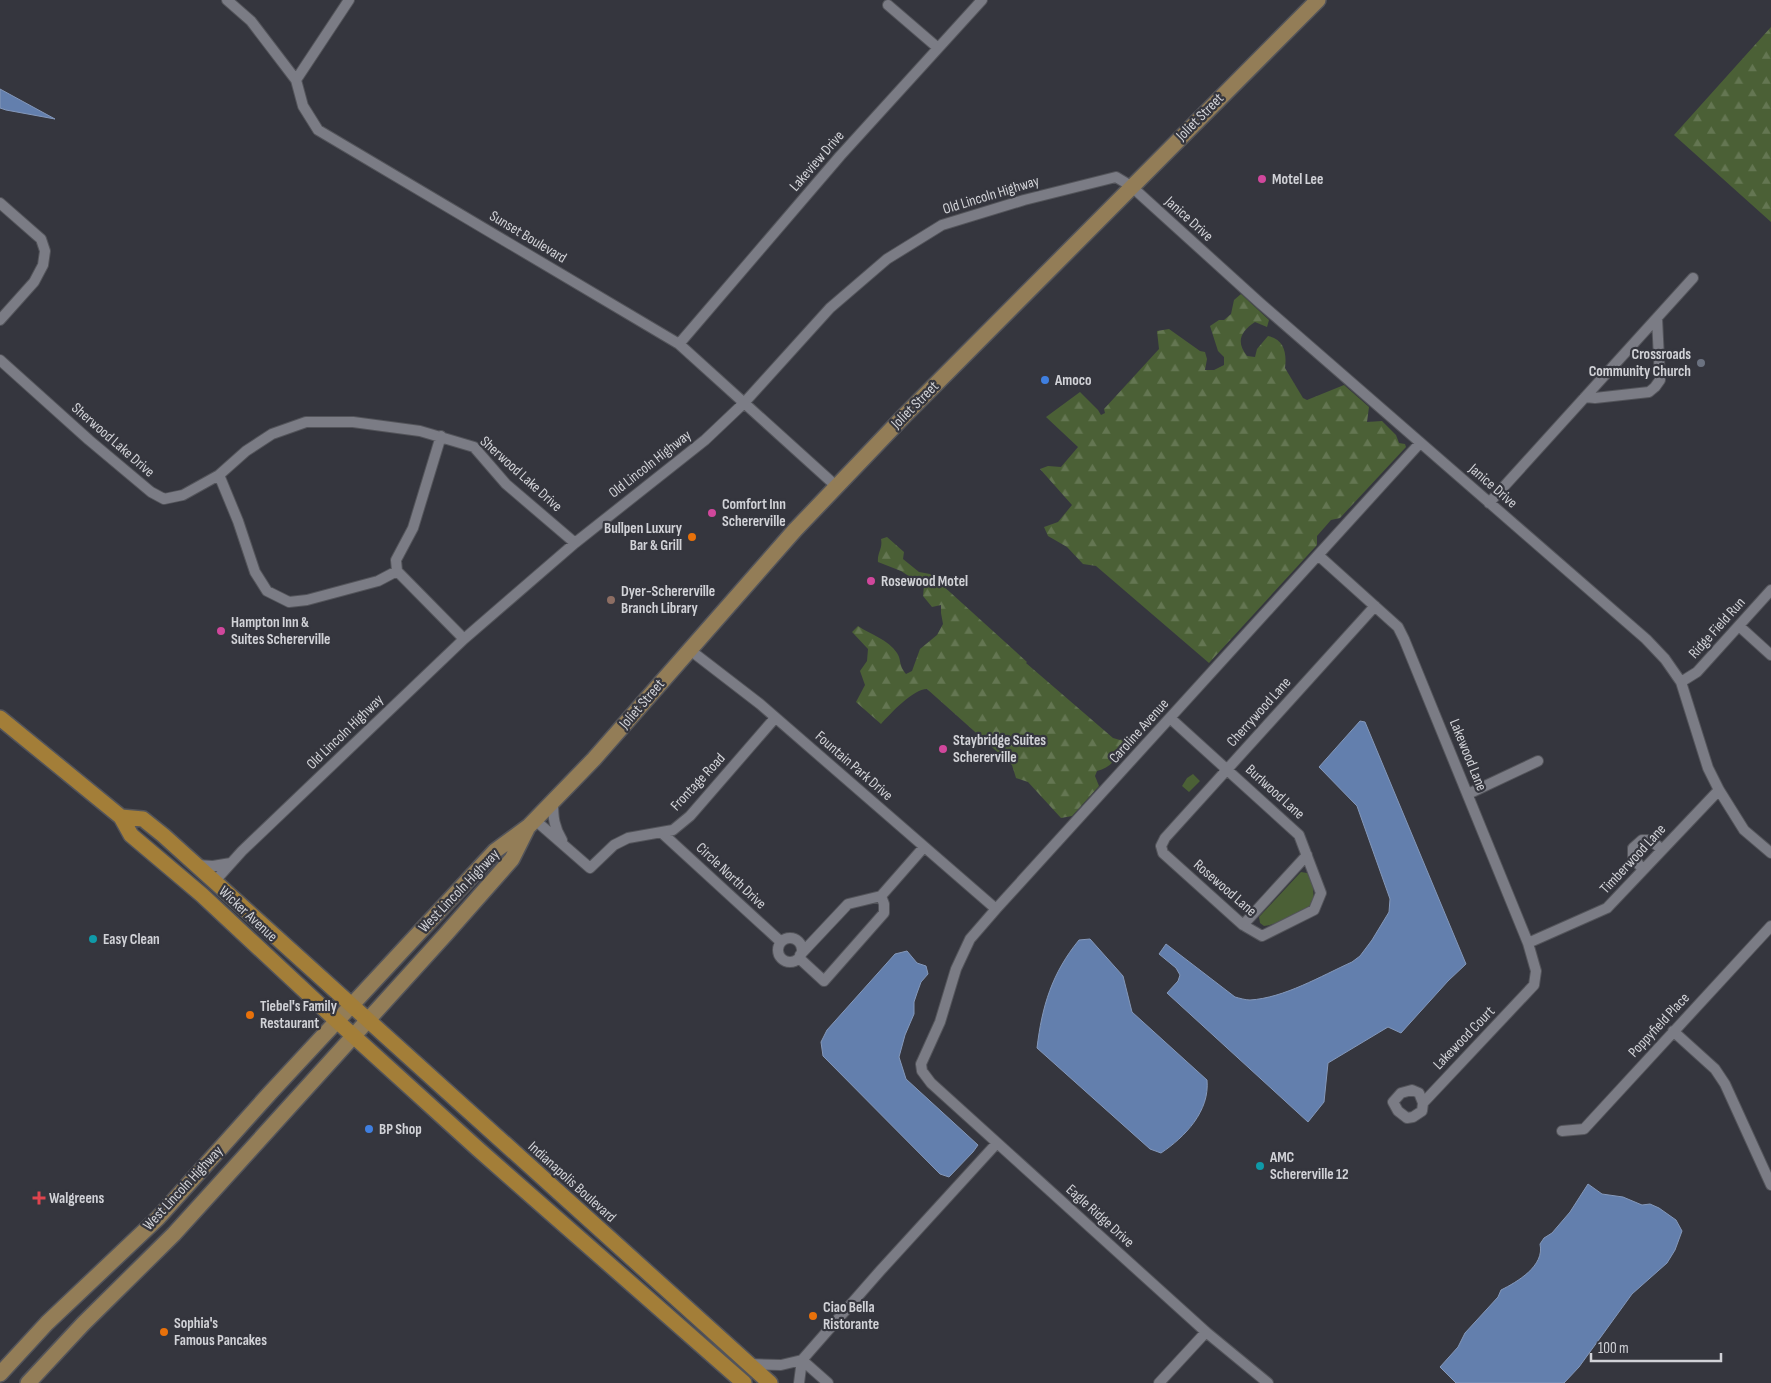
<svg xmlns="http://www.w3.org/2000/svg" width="1771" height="1383" font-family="'Sofia Sans Condensed',sans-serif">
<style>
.green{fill:#4b6036}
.forest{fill:url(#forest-firs)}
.water{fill:#637fad;stroke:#8498ba}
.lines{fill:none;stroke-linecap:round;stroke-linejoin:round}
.street-casing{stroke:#53545a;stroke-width:12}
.primary-casing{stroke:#53545a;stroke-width:18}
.highway-casing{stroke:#53545a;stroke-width:18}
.street{stroke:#7b7c85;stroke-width:10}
.primary{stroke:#937d57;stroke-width:15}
.highway{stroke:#a37e38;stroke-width:15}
.hotel-dot{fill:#d1479c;stroke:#35363e;stroke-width:2}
.worship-dot{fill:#6b7280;stroke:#35363e;stroke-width:2}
.shop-dot{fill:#3f7fe0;stroke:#35363e;stroke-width:2}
.food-dot{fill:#e8710a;stroke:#35363e;stroke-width:2}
.education-dot{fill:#8d6e63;stroke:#35363e;stroke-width:2}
.culture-dot{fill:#0f9aa8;stroke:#35363e;stroke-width:2}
.health-dot{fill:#e0444e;stroke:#35363e;stroke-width:2}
.labels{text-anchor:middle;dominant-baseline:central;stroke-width:4.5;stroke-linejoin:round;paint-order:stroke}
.street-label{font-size:15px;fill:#d1d2d7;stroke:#35363e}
.poi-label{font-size:15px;font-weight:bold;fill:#d1d2d7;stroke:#35363e;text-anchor:start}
</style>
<defs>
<pattern id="forest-firs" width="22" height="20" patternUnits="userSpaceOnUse" patternTransform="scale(1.25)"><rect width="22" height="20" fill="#4b6036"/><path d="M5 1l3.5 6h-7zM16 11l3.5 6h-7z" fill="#647652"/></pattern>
</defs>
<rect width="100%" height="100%" fill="#35363e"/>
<!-- green -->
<path class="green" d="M1193,774L1200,781L1189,792L1182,786L1187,778Z
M1301,872L1307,873L1311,879L1313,888L1314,902C1306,911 1276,925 1264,926L1260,923L1259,917Z"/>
<!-- forest -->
<path class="forest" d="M1771,27V222L1674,135Z
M1241,294L1269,320L1267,327L1255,322C1240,332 1236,342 1247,356L1255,357L1257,349L1268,336C1284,339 1287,353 1285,368L1303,398L1307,400L1344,385L1369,407L1367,422L1382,421L1396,435L1399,443L1405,444L1406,447L1340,518L1331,520L1317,536V545L1209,663L1096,566L1083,564L1067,547L1048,536L1044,527L1058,522L1072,505L1040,469L1048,466L1061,467L1078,447L1046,417L1080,392L1098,410L1101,415L1105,413L1104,409L1159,349L1157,331L1169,329L1200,351L1205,352L1207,359L1205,370H1214L1224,365V357L1218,351L1210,326L1219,320H1224L1231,314L1234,300Z
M887,537L904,552L903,559L919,572L930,574L1027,662L1026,663L1113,738L1120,740L1133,734V743C1119,752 1114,767 1097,771L1095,776L1099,786L1072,816L1061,818L1028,782L1016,778L1012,765L927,689C913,689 891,713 881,724L856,702L865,685L860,671L867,661L868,649L852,632L858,626C871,635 888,639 897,653C902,661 898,664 906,674L912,671L920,649L937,635L943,624L941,613V605L932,607L923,596L924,586L901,571L878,562C877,553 883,548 881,539Z"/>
<!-- water -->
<path class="water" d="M0,89L55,119L6,110L0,108Z
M1360,721L1365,722L1466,964L1448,981L1401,1033L1388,1027L1328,1063L1324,1102L1308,1122L1167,993L1178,981L1180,975L1176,968L1159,954L1166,944L1235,997C1239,998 1245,1000 1250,1000C1284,998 1321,976 1352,962L1360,956L1372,940L1389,912L1390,899L1357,806L1319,767Z
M1090,939L1123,976L1132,1012L1207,1080C1210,1111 1185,1137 1161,1153L1150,1149L1037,1048C1042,1006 1052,973 1079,940Z
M907,951L917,963L926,966L928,974L921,982L917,993L914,1002V1014L905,1035L899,1057L906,1079L978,1145L973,1152L949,1177L940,1174L823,1056L821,1042L827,1030L895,954Z
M1588,1184L1602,1194L1623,1197L1642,1205L1650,1204L1659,1208L1676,1220L1682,1231L1675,1250L1667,1263L1632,1294L1579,1367L1564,1383H1456L1440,1367L1458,1347L1465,1333L1498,1297L1501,1290C1517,1282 1545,1266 1540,1244L1544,1238L1552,1233L1570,1212Z"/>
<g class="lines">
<defs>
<path id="street" d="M227,0L251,21L296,80L303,106L318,130L679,344L836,486
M888,5L938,48
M296,80L349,0
M0,203L41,239L45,251L43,265L34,282L0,320
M679,344L840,156L982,0
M0,360L89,440L151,492L164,499L183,495L219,475
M1585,397L1595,398L1649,392L1655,387L1660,380L1657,318
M441,436L413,528L396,560L397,571L378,581L307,600L289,602L267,591L255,572L238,521L219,475L246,451L272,434L306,422H353L420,431L474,447L506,484L575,543
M1489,503L1693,278
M1318,555L1398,627L1404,639L1528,943L1536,971L1534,985L1423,1103L1422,1111L1413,1117L1407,1118L1398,1111L1393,1102L1401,1093L1412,1090L1419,1093L1423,1103
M397,571L464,639
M1739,626L1771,655
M690,650L760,704L996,909
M1681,682L1697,672L1771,590
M1170,718L1299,835L1321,893L1314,910L1262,936L1243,925L1163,853L1161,846L1165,838L1375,606
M1468,794L1538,761
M553,802C553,817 554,827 562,840
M535,820L590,868L614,845L628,838L673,830L690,816L775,718
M661,832L781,942
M197,865L213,866L231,863
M1643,870L1633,857V848L1642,840H1651L1662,850
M215,881L242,851L464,639L575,543L705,440L744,403L830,308L887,259L942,225L1024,200L1116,177L1131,186L1260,303L1646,639L1665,659L1681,682L1708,768L1719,790L1744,830L1771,853
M1243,925L1307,855
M778 950a12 12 0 1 1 24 0a12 12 0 1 1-24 0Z
M1528,943L1607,908L1719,790
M800,955L848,904L881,896
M799,958L824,981L884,913V904L881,896L924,847
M1673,1031L1715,1069L1725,1084L1771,1185
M1562,1131L1584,1129L1771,926
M802,1360L828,1383
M749,1364L781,1365L802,1360
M799,1383L802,1360L880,1271L997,1143
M1159,1383L1206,1332
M1268,1383L1206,1332L931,1083L922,1071L921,1064L940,1022L956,969L970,939L996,909L1420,443"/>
<path id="primary" d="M0,1374L47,1323L158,1218L270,1093L495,851L529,826L594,759L795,530L905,415L1318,0
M28,1383L83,1324L174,1234L446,934L512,859L527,829"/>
<path id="highway" d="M0,718L121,817L131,835L202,895L337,1021L478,1149L744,1383
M121,817L143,819L163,835L770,1383"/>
</defs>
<!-- street casing -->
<use href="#street" class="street-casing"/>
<!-- primary casing -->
<use href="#primary" class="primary-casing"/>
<!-- highway casing -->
<use href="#highway" class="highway-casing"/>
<!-- street -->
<use href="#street" class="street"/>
<!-- primary -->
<use href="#primary" class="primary"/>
<!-- highway -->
<use href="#highway" class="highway"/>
</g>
<!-- markers -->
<g class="hotel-dot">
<circle cx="1262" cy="179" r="5"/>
<circle cx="712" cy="513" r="5"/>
<circle cx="871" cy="581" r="5"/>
<circle cx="221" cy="631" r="5"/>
<circle cx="943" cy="749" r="5"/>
</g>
<circle class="worship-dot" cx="1701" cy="363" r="5"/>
<g class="shop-dot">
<circle cx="1045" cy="380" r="5"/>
<circle cx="369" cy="1129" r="5"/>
</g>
<g class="food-dot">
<circle cx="692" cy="537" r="5"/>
<circle cx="250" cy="1015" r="5"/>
<circle cx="813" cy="1316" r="5"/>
<circle cx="164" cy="1332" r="5"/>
</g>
<circle class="education-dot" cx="611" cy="600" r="5"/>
<g class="culture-dot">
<circle cx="93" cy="939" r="5"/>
<circle cx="1260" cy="1166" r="5"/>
</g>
<path class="health-dot" d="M36.5 1190.5h5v5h5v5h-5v5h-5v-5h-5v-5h5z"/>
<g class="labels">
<!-- street labels -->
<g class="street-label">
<text transform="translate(1200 117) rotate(-45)">Joliet Street</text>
<text transform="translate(817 161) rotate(-49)">Lakeview Drive</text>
<text transform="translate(991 195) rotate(-17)">Old Lincoln Highway</text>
<text transform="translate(1189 219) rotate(42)">Janice Drive</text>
<text transform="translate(528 237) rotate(31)">Sunset Boulevard</text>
<text transform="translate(915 405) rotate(-45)">Joliet Street</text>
<text transform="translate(113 440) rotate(41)">Sherwood Lake Drive</text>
<text transform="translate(650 464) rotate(-38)">Old Lincoln Highway</text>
<text transform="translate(521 474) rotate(42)">Sherwood Lake Drive</text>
<text transform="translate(1493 486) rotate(41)">Janice Drive</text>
<text transform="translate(1717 628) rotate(-48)">Ridge Field Run</text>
<text transform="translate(642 704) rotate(-49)">Joliet Street</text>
<text transform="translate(1259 712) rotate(-48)">Cherrywood Lane</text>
<text transform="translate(1139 731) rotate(-48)">Caroline Avenue</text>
<text transform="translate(345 732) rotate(-44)">Old Lincoln Highway</text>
<text transform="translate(1468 755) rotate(68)">Lakewood Lane</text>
<text transform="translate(854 766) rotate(41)">Fountain Park Drive</text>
<text transform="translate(698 782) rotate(-47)">Frontage Road</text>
<text transform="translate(1275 792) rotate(42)">Burlwood Lane</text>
<text transform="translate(1633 859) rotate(-47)">Timberwood Lane</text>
<text transform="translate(731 876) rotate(43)">Circle North Drive</text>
<text transform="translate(1225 888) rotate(41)">Rosewood Lane</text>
<text transform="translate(459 891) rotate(-46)">West Lincoln Highway</text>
<text transform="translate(248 914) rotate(43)">Wicker Avenue</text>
<text transform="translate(1659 1025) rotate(-47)">Poppyfield Place</text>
<text transform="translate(1464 1038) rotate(-46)">Lakewood Court</text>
<text transform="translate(572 1182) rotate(42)">Indianapolis Boulevard</text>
<text transform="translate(183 1188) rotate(-47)">West Lincoln Highway</text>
<text transform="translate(1100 1216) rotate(42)">Eagle Ridge Drive</text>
</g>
<!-- poi labels -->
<g class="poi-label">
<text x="1272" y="179">Motel Lee</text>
<text x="1691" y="354" text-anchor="end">Crossroads<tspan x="1691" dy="17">Community Church</tspan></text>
<text x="1055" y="380">Amoco</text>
<text x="722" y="504">Comfort Inn<tspan x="722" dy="17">Schererville</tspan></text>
<text x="682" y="528" text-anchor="end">Bullpen Luxury<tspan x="682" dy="17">Bar &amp; Grill</tspan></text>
<text x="881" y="581">Rosewood Motel</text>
<text x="621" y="591">Dyer-Schererville<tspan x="621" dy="17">Branch Library</tspan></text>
<text x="231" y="622">Hampton Inn &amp;<tspan x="231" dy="17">Suites Schererville</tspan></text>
<text x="953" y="740">Staybridge Suites<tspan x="953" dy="17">Schererville</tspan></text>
<text x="103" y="939">Easy Clean</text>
<text x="260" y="1006">Tiebel's Family<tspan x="260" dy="17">Restaurant</tspan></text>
<text x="379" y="1129">BP Shop</text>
<text x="1270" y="1157">AMC<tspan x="1270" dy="17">Schererville 12</tspan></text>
<text x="49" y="1198">Walgreens</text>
<text x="823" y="1307">Ciao Bella<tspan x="823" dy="17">Ristorante</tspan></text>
<text x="174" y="1323">Sophia's<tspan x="174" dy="17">Famous Pancakes</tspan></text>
</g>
</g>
<!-- scale -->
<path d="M1591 1353v8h130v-8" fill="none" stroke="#d1d2d7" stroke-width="2.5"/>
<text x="1598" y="1353" font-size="15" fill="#d1d2d7" stroke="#35363e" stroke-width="4" paint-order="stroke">100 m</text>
</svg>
